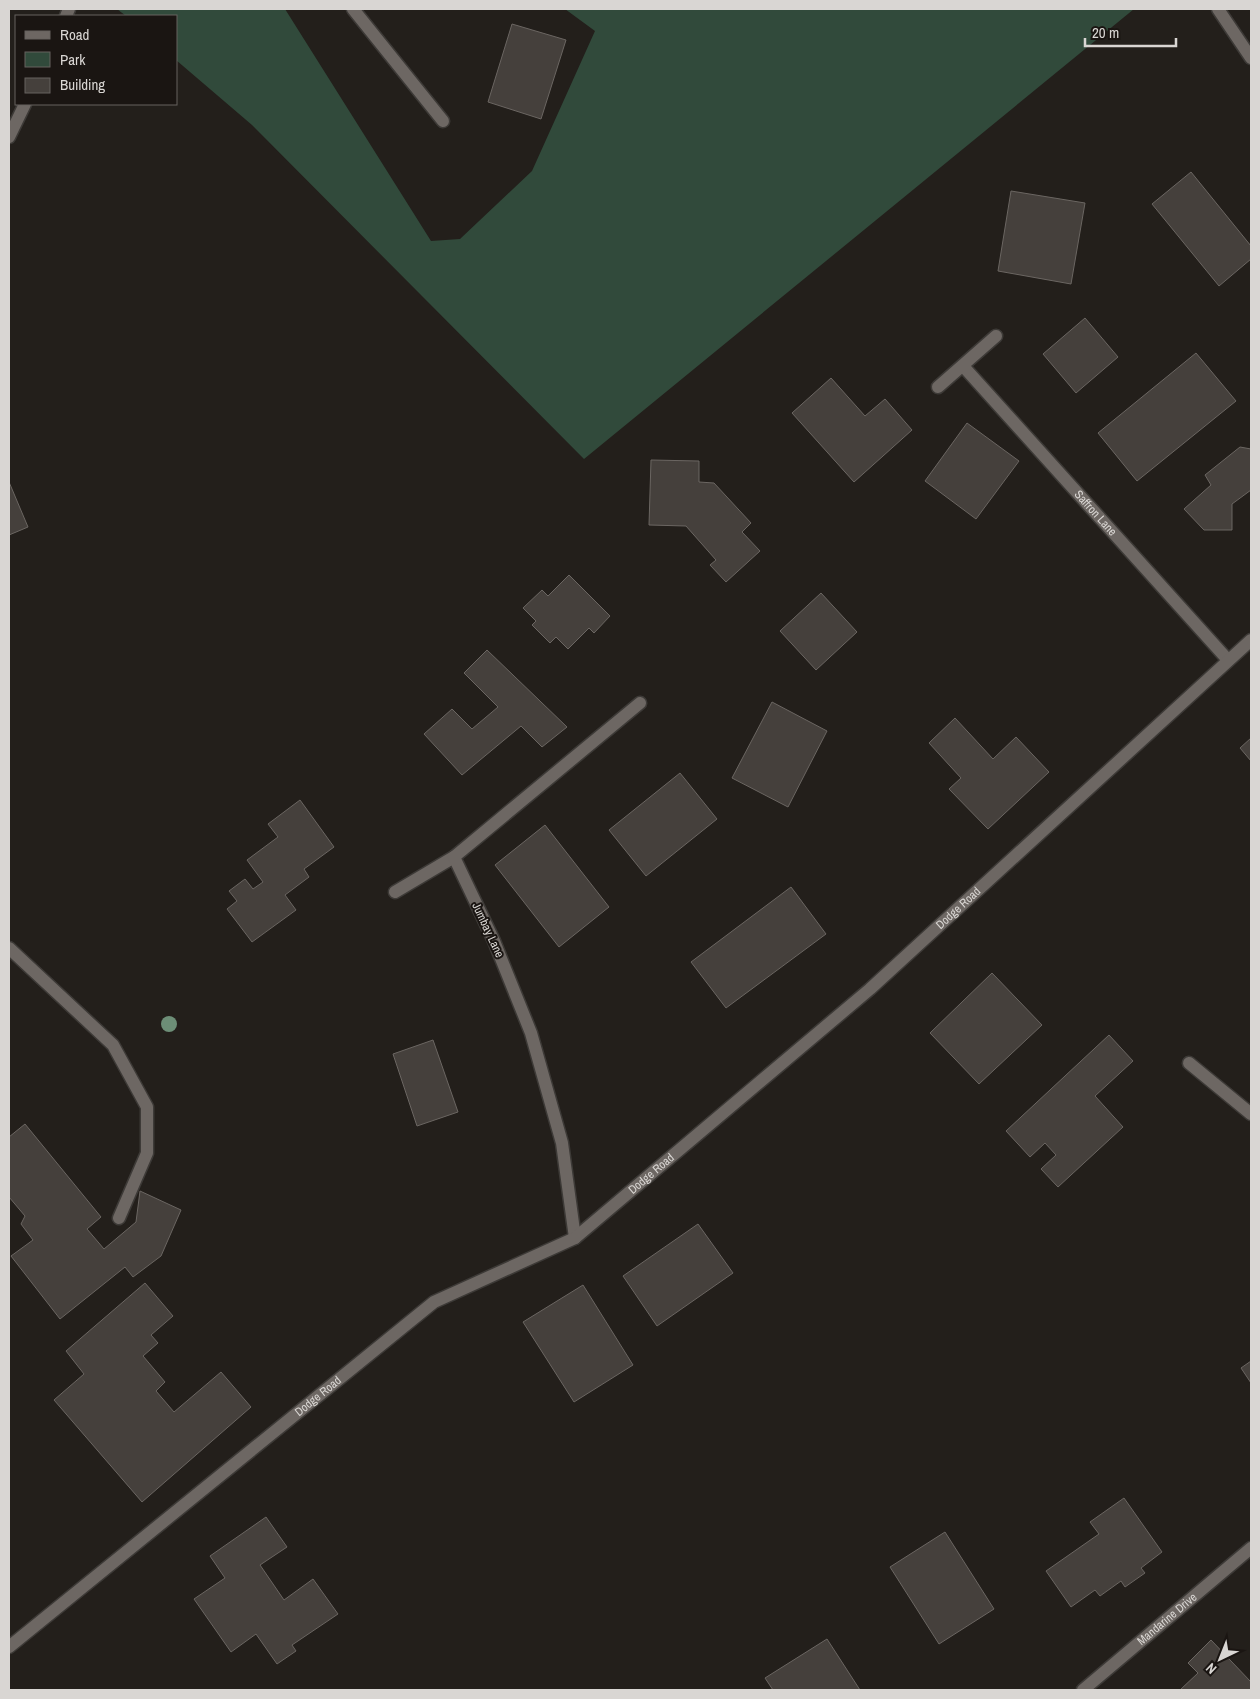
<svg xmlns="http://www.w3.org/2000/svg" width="1260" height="1699" font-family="'Archivo Narrow',sans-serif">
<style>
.green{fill:#314a3b}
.building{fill:#45403c;stroke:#6b6662}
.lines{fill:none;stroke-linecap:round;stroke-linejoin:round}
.service-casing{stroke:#3d3a37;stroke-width:15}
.minor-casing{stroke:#3d3a37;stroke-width:15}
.tertiary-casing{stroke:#3d3a37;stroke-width:15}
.service{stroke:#6d6763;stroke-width:12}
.minor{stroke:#6d6763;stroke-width:12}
.tertiary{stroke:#6d6763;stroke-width:12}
.tree{fill:#6d8e77}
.labels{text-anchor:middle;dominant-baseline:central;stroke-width:4;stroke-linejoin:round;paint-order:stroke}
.street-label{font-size:12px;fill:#d9d6d3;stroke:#1a1512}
</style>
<rect width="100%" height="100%" fill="#231f1b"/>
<!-- green -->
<path class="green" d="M117,9H285L431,241L460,239L532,171L595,31L565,9H1134L584,459L252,125L176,60V16H126Z"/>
<!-- building -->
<path class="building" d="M512,24L566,40L541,119L488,102Z
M1191,172L1251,246V259L1219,286L1152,204Z
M1011,191L1085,203L1071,284L998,271Z
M1085,318L1118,357L1076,393L1043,354Z
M1196,353L1236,401L1137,481L1098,433Z
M831,378L865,416L885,399L912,430L854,482L792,413Z
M967,423L1019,461L976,519L925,481Z
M1240,447L1251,449V490L1232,504V530H1204L1184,509L1211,485L1205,475Z
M651,460L699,461V482L714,483L751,523L742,532L760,551L726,582L710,565L716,560L686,526L649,525Z
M9,482L28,527L9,535Z
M569,575L610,616L594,633L589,628L568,649L556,637L550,643L532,625L536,621L523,608L542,590L548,596Z
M821,593L857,632L816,670L780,631Z
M487,650L567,727L542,747L521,726L462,775L424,734L452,709L472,729L498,707L464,673Z
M772,702L827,731L788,807L732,778Z
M955,718L993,759L1016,737L1049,772L988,829L949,789L961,778L929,743Z
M1251,738V761L1240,748Z
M680,773L717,819L646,876L609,830Z
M300,800L334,847L304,869L309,877L285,895L296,910L252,942L227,909L237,901L229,891L245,879L253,889L263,882L247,860L278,837L268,824Z
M545,825L609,907L559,947L495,865Z
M791,887L826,934L726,1008L691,962Z
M992,973L1042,1025L979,1084L930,1033Z
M1109,1035L1133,1061L1095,1096L1123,1127L1058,1187L1041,1169L1056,1155L1045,1143L1030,1157L1006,1131Z
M433,1040L458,1112L417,1126L393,1054Z
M25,1124L101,1217L87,1229L104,1249L136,1222L140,1191L181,1210L161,1256L133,1277L125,1267L60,1319L11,1256L33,1240L21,1224L25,1216L9,1197V1137Z
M698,1224L733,1273L657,1326L623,1276Z
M145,1283L173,1316L151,1335L158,1343L143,1356L165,1382L156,1391L174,1412L221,1372L251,1407L142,1502L54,1400L84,1374L66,1351Z
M583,1285L633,1365L574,1402L523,1322Z
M1251,1361V1383L1241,1368Z
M1124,1498L1162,1552L1141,1568L1145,1573L1125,1587L1121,1581L1100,1596L1095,1590L1071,1607L1046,1571L1099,1534L1090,1522Z
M266,1517L287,1547L260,1565L284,1600L313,1579L338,1614L292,1645L296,1651L277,1664L256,1634L231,1652L194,1599L225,1578L210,1556Z
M945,1532L994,1609L939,1644L890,1567Z
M827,1639L860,1690H773L765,1678Z
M1211,1640L1251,1682V1690H1180L1198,1673L1188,1663Z"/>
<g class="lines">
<defs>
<path id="service" d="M9,948L113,1045L147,1107V1153L119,1218"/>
<g id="minor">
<path d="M353,9L443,121"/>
<path d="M66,16L69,9"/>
<path d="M9,137L25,104"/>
<path id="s1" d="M963,366L1228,660"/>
<path d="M938,387L996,336"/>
<path d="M395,892L454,857"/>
<path d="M1189,1063L1251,1114"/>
<path d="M575,1238L562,1143L531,1033L494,941L454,857L640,703"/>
<path id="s2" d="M9,1647L434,1302L575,1238L870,989L1251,640"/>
<path id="s3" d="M1083,1690L1251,1548"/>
</g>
<path id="tertiary" d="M1218,9L1251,58"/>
</defs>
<!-- service casing -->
<use href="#service" class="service-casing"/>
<!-- minor casing -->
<use href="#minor" class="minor-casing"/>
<!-- tertiary casing -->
<use href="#tertiary" class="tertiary-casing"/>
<!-- service -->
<use href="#service" class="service"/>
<!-- minor -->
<use href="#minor" class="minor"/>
<!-- tertiary -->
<use href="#tertiary" class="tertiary"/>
</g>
<!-- trees -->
<circle class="tree" cx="169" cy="1024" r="8"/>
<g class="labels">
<!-- street labels -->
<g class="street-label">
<text stroke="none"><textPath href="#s1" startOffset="198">Saffron Lane</textPath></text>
<text stroke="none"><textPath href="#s2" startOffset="1208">Dodge Road</textPath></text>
<text transform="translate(488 930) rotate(65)">Jumbay Lane</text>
<text stroke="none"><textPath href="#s2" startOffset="802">Dodge Road</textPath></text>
<text stroke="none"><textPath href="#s2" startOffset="398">Dodge Road</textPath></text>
<text stroke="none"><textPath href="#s3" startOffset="110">Mandarine Drive</textPath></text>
</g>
</g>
<!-- border -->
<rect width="1260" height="1699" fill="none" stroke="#d9d6d3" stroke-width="20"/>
<!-- legend -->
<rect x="15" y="15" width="162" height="90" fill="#1a1512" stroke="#66625f"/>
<rect x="25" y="31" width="25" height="8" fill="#6d6763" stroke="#66625f"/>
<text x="60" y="40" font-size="15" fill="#d9d6d3">Road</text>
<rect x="25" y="52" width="25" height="15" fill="#314a3b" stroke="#66625f"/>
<text x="60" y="65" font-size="15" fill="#d9d6d3">Park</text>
<rect x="25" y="78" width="25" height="15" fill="#45403c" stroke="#66625f"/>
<text x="60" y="90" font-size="15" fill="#d9d6d3">Building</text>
<!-- north arrow -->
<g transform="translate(1220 1659) rotate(223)" stroke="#1a1512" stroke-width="4" paint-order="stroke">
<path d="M0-4L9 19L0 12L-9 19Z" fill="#d9d6d3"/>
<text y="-8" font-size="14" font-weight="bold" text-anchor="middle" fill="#d9d6d3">N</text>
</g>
<!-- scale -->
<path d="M1085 38v8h91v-8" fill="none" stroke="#d9d6d3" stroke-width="2.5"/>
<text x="1092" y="38" font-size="15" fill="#d9d6d3" stroke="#1a1512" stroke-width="4" paint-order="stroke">20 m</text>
</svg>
